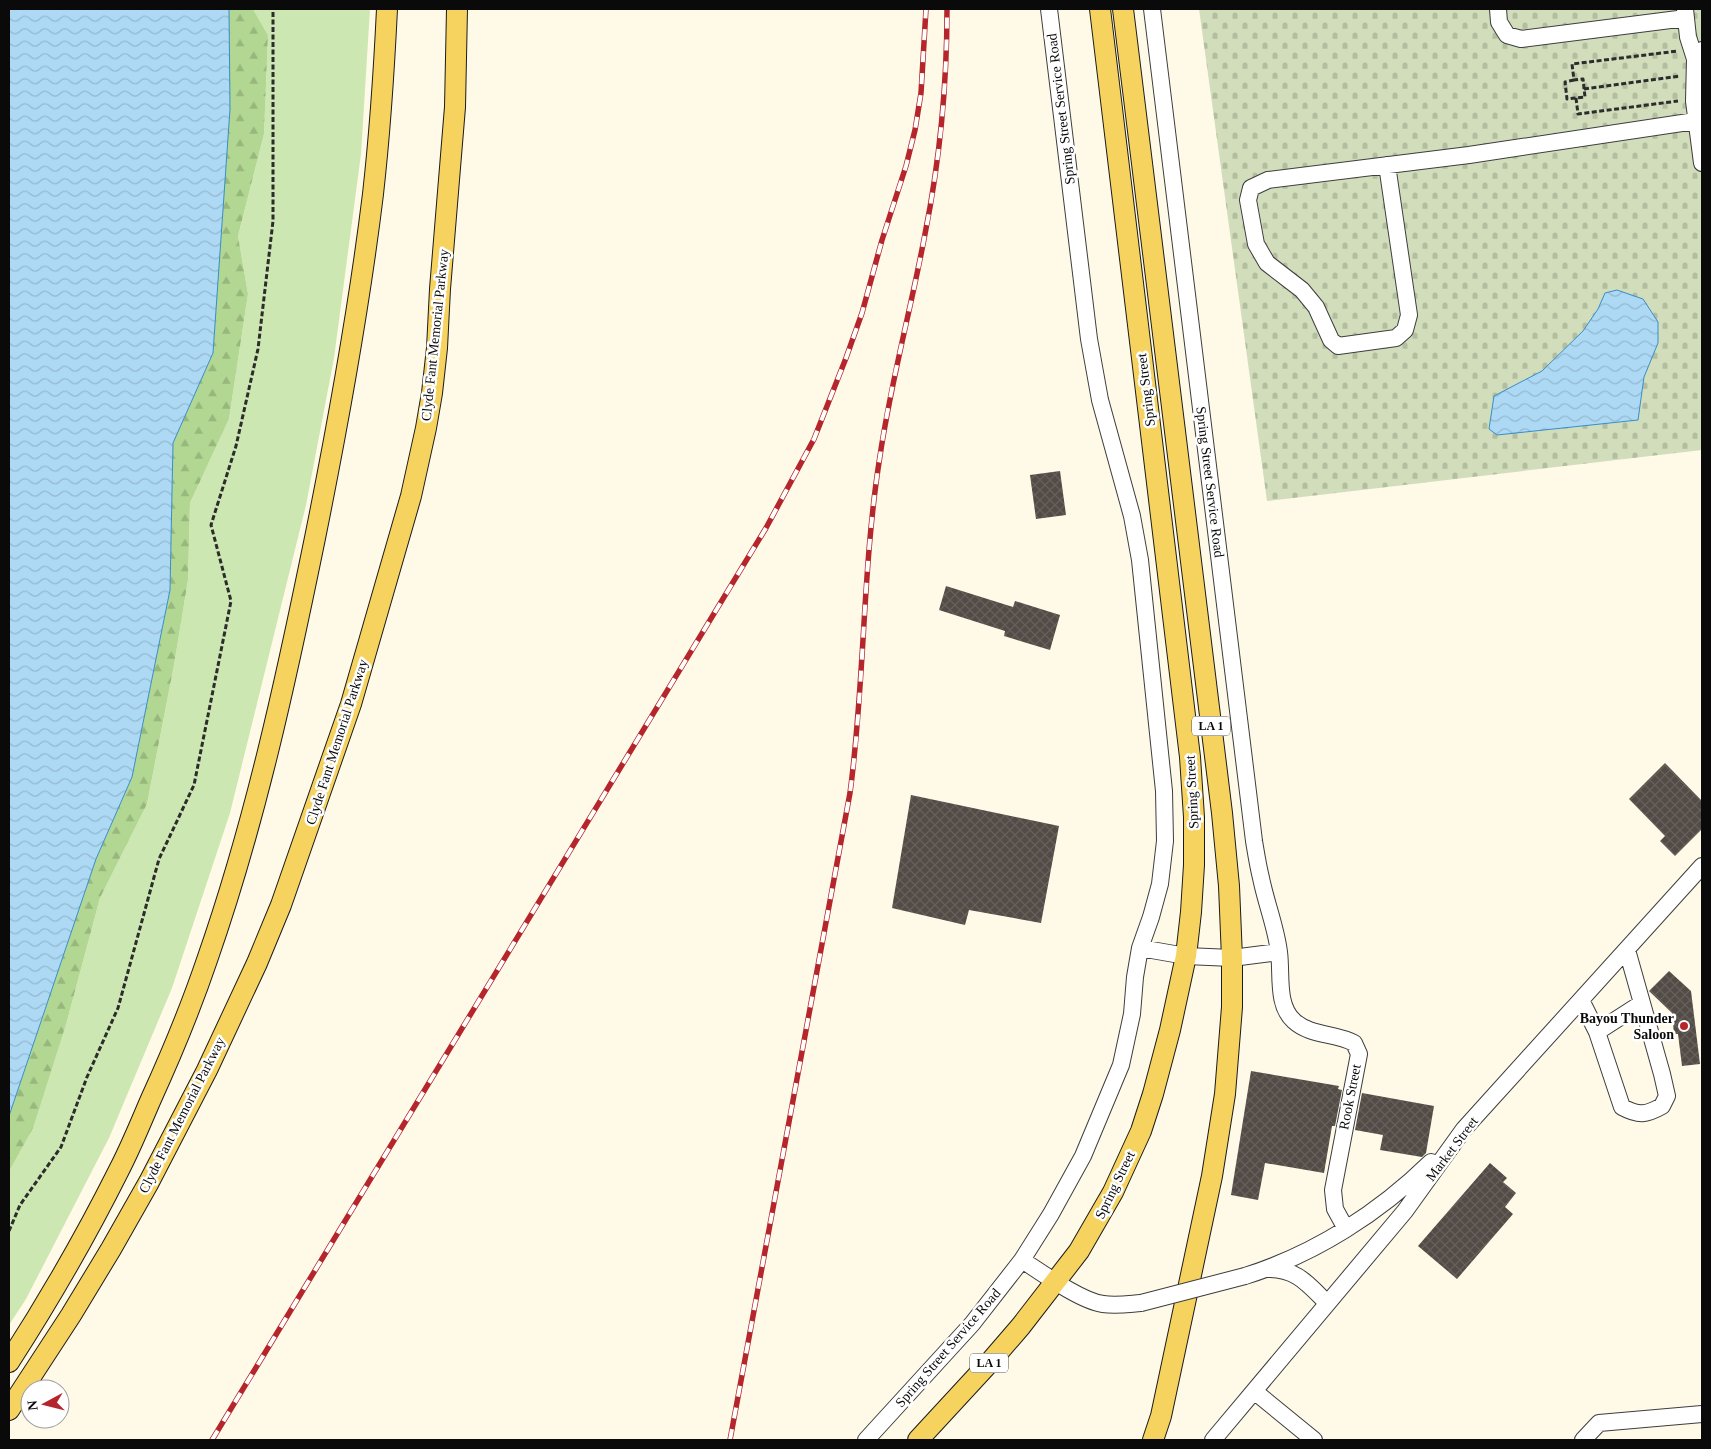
<svg xmlns="http://www.w3.org/2000/svg" width="1711" height="1449" font-family="Georgia,serif">
<style>
.grass{fill:#cde7b2}
.forest{fill:url(#forest-firs)}
.cemetery{fill:url(#cemetery-stones)}
.water{fill:url(#water-waves);stroke:#368eca}
.building{fill:url(#building-cross-hatch)}
.lines{fill:none;stroke-linecap:round;stroke-linejoin:round}
.minor-casing{stroke:#3d3d3d;stroke-width:18}
.major-casing{stroke:#1b1b1b;stroke-width:22}
.path{stroke:#2c2c2c;stroke-width:3;stroke-dasharray:5 2.5;stroke-linecap:butt}
.minor{stroke:#fff;stroke-width:16}
.major{stroke:#f6d25f;stroke-width:20}
.rail-casing{stroke:#b5262c;stroke-width:5.5}
.rail{stroke:#fff;stroke-width:4;stroke-dasharray:11;stroke-linecap:butt}
.minor-bridge-casing{stroke:#3d3d3d;stroke-width:18;stroke-linecap:butt}
.minor-bridge{stroke:#fff;stroke-width:16}
.poi-dot{fill:#b5262c;stroke:#fff;stroke-width:2}
.labels{text-anchor:middle;dominant-baseline:central;stroke-width:5;stroke-linejoin:round;paint-order:stroke}
.shield{fill:#fff;stroke:#545454;stroke-width:1}
.shield-label{font-size:12px;font-weight:bold;fill:#0a0a0a}
.street-label{font-size:14px;fill:#0a0a0a;stroke:#fff}
.poi-label{font-size:14px;font-weight:bold;fill:#0a0a0a;stroke:#fff;text-anchor:end}
</style>
<defs>
<pattern id="forest-firs" width="22" height="20" patternUnits="userSpaceOnUse" patternTransform="scale(1.25)"><rect width="22" height="20" fill="#b1d792"/><path d="M5 1l3.5 6h-7zM16 11l3.5 6h-7z" fill="#97b77d"/></pattern>
<pattern id="cemetery-stones" width="16" height="16" patternUnits="userSpaceOnUse" patternTransform="scale(1.25)"><rect width="16" height="16" fill="#d2debb"/><path d="M2 7V4a2 2 0 0 1 4 0v3zM10 15v-3a2 2 0 0 1 4 0v3z" fill="#b3bd9f"/></pattern>
<pattern id="water-waves" width="16" height="10" patternUnits="userSpaceOnUse" patternTransform="scale(1.25)"><rect width="16" height="10" fill="#add9f4"/><path d="M0 5q4-4 8 0t8 0" fill="none" stroke="#94b9d0"/></pattern>
<pattern id="building-cross-hatch" width="8" height="8" patternUnits="userSpaceOnUse" patternTransform="scale(1.25)"><rect width="8" height="8" fill="#524b46"/><path d="M0 0l8 8M0 8l8-8" fill="none" stroke="#66605c"/></pattern>
</defs>
<rect width="100%" height="100%" fill="#fffae7"/>
<!-- grass -->
<path class="grass" d="M253,9H370L361,154L334,358L306,505L230,813L172,988L109,1138L26,1299L9,1325V1170L67,1021L100,898L147,804L174,665L188,580L190,503L229,419L248,294L238,236L264,134L268,35Z"/>
<!-- forest -->
<path class="forest" d="M228,9H253L268,35L264,134L238,236L248,294L229,419L190,503L188,580L174,665L147,804L100,898L67,1021L33,1128L9,1171V1116L96,859L132,777L170,590L173,443L213,353Z"/>
<!-- cemetery -->
<path class="cemetery" d="M1199,9H1702V450L1267,501Z"/>
<!-- water -->
<path class="water" d="M9,9H229L230,109L213,353L173,443L170,590L132,777L96,859L9,1116Z
M1617,290L1643,299L1658,322V343L1644,377L1638,420L1497,435L1489,429L1494,396L1542,371L1583,331L1598,309L1605,293Z"/>
<!-- building -->
<path class="building" d="M1060,471L1066,515L1036,519L1030,475Z
M946,586L1013,607L1015,601L1060,615L1050,650L1004,636L1005,631L939,610Z
M1665,763L1702,801V829L1675,856L1660,841L1665,836L1629,799Z
M911,795L1059,826L1041,923L969,910L965,925L892,908Z
M1669,971L1691,991L1700,1064L1682,1066L1678,1034H1674L1672,1013L1649,991Z
M1251,1071L1339,1086L1338,1089L1342,1090L1335,1126H1332L1324,1173L1265,1163L1258,1200L1231,1195Z
M1362,1093L1434,1106L1426,1153L1422,1157L1380,1150L1383,1135L1355,1130Z
M1490,1163L1507,1178L1503,1182L1516,1193L1505,1207L1513,1214L1457,1279L1418,1246Z"/>
<g class="lines">
<defs>
<path id="minor" d="M1152,9L1254,841C1256,853 1258,866 1261,878C1266,903 1276,927 1279,952C1282,974 1276,1005 1294,1021C1310,1036 1336,1033 1354,1043L1359,1054L1333,1190L1335,1209L1346,1229
M1498,9L1499,22L1507,35L1521,39L1686,18
M1685,9L1688,37L1695,59
M1702,50L1695,59L1694,101L1702,163
M1387,165L1409,315L1405,330L1396,338L1338,346L1331,340L1316,307L1302,290L1267,263L1256,244L1248,200L1251,188L1268,180L1469,155L1702,120
M1140,948L1186,956L1232,958L1279,952
M1581,1000L1597,1032L1622,1107C1639,1116 1646,1115 1662,1106L1667,1096L1662,1074L1627,950
M1597,1032L1642,1003
M1022,1260C1042,1273 1081,1301 1103,1304C1116,1306 1128,1304 1141,1303
M1267,1269C1296,1268 1308,1284 1327,1303
M1245,1276C1315,1254 1379,1213 1431,1162
M1254,1391L1314,1440
M866,1440L972,1324L1022,1260L1051,1214L1083,1156L1121,1065L1132,1014L1135,977L1140,948L1151,917L1160,884L1165,841L1164,791L1140,560L1132,516L1100,400L1089,339L1049,9
M1213,1440L1405,1211L1464,1129L1702,866
M1583,1440L1599,1423L1702,1414"/>
<path id="major" d="M1123,9L1222,813L1229,886L1232,958V1007L1225,1094L1212,1176L1161,1416L1153,1440
M9,1362C49,1300 86,1236 119,1170C131,1147 141,1122 151,1099C172,1053 191,1007 207,960C255,823 286,680 315,538C338,424 359,309 373,194C380,132 384,71 387,9
M9,1410L71,1315L111,1249L149,1182L207,1070L257,963L281,905L351,704L411,496L426,428L432,393L437,348L440,289L455,107L457,9
M918,1440L990,1362L1021,1326L1079,1251L1113,1192L1141,1131L1153,1094L1170,1030L1186,956L1191,912L1194,865V817L1190,757L1100,9"/>
</defs>
<!-- minor casing -->
<use href="#minor" class="minor-casing"/>
<!-- major casing -->
<use href="#major" class="major-casing"/>
<!-- path -->
<path class="path" d="M1574,80L1565,82L1567,99L1585,97L1583,79L1574,80L1572,64L1678,51
M1584,89L1680,76
M1576,98L1578,114L1678,101
M9,1231L20,1205L61,1147L87,1077L118,1008L159,859L194,785L231,601L211,525L236,446L258,349L273,221V9"/>
<!-- minor -->
<use href="#minor" class="minor"/>
<!-- major -->
<use href="#major" class="major"/>
<defs>
<path id="rail" d="M212,1440L766,528L814,439L846,358L862,313L882,240L906,166L915,130L921,93L926,9
M730,1440L850,793C865,682 862,568 880,456C891,381 911,309 925,234C940,159 947,85 947,9"/>
</defs>
<!-- rail casing -->
<use href="#rail" class="rail-casing"/>
<!-- rail -->
<use href="#rail" class="rail"/>
<defs>
<path id="minor-bridge" d="M1141,1303L1245,1276"/>
</defs>
<!-- minor-bridge casing -->
<use href="#minor-bridge" class="minor-bridge-casing"/>
<!-- minor-bridge -->
<use href="#minor-bridge" class="minor-bridge"/>
</g>
<!-- markers -->
<circle class="poi-dot" cx="1684" cy="1026" r="5"/>
<g class="labels">
<!-- shield labels -->
<g class="shield">
<rect x="1192" y="716.5" width="38" height="19" rx="4"/>
<rect x="970" y="1353.5" width="38" height="19" rx="4"/>
</g>
<g class="shield-label">
<text x="1211" y="726">LA 1</text>
<text x="989" y="1363">LA 1</text>
</g>
<!-- street labels -->
<g class="street-label">
<text transform="translate(1061 109) rotate(-97)">Spring Street Service Road</text>
<text transform="translate(435 335) rotate(-84)">Clyde Fant Memorial Parkway</text>
<text transform="translate(1146 390) rotate(-97)">Spring Street</text>
<text transform="translate(1210 482) rotate(83)">Spring Street Service Road</text>
<text transform="translate(337 742) rotate(-72)">Clyde Fant Memorial Parkway</text>
<text transform="translate(1192 792) rotate(-93)">Spring Street</text>
<text transform="translate(1350 1097) rotate(-79)">Rook Street</text>
<text transform="translate(182 1115) rotate(-63)">Clyde Fant Memorial Parkway</text>
<text transform="translate(1452 1149) rotate(-53)">Market Street</text>
<text transform="translate(1115 1185) rotate(-64)">Spring Street</text>
<text transform="translate(948 1348) rotate(-49)">Spring Street Service Road</text>
</g>
<!-- poi labels -->
<g class="poi-label">
<text x="1674" y="1018">Bayou Thunder<tspan x="1674" dy="16">Saloon</tspan></text>
</g>
</g>
<!-- border -->
<rect width="1711" height="1449" fill="none" stroke="#0a0a0a" stroke-width="20"/>
<!-- north arrow -->
<g transform="translate(45 1404) rotate(263)"><circle r="24" fill="#ffffff" stroke="#9d9d9d"/>
<path d="M0-4L9 19L0 12L-9 19Z" fill="#b5262c"/>
<text y="-8" font-size="14" font-weight="bold" text-anchor="middle" fill="#0a0a0a">N</text>
</g>
</svg>
